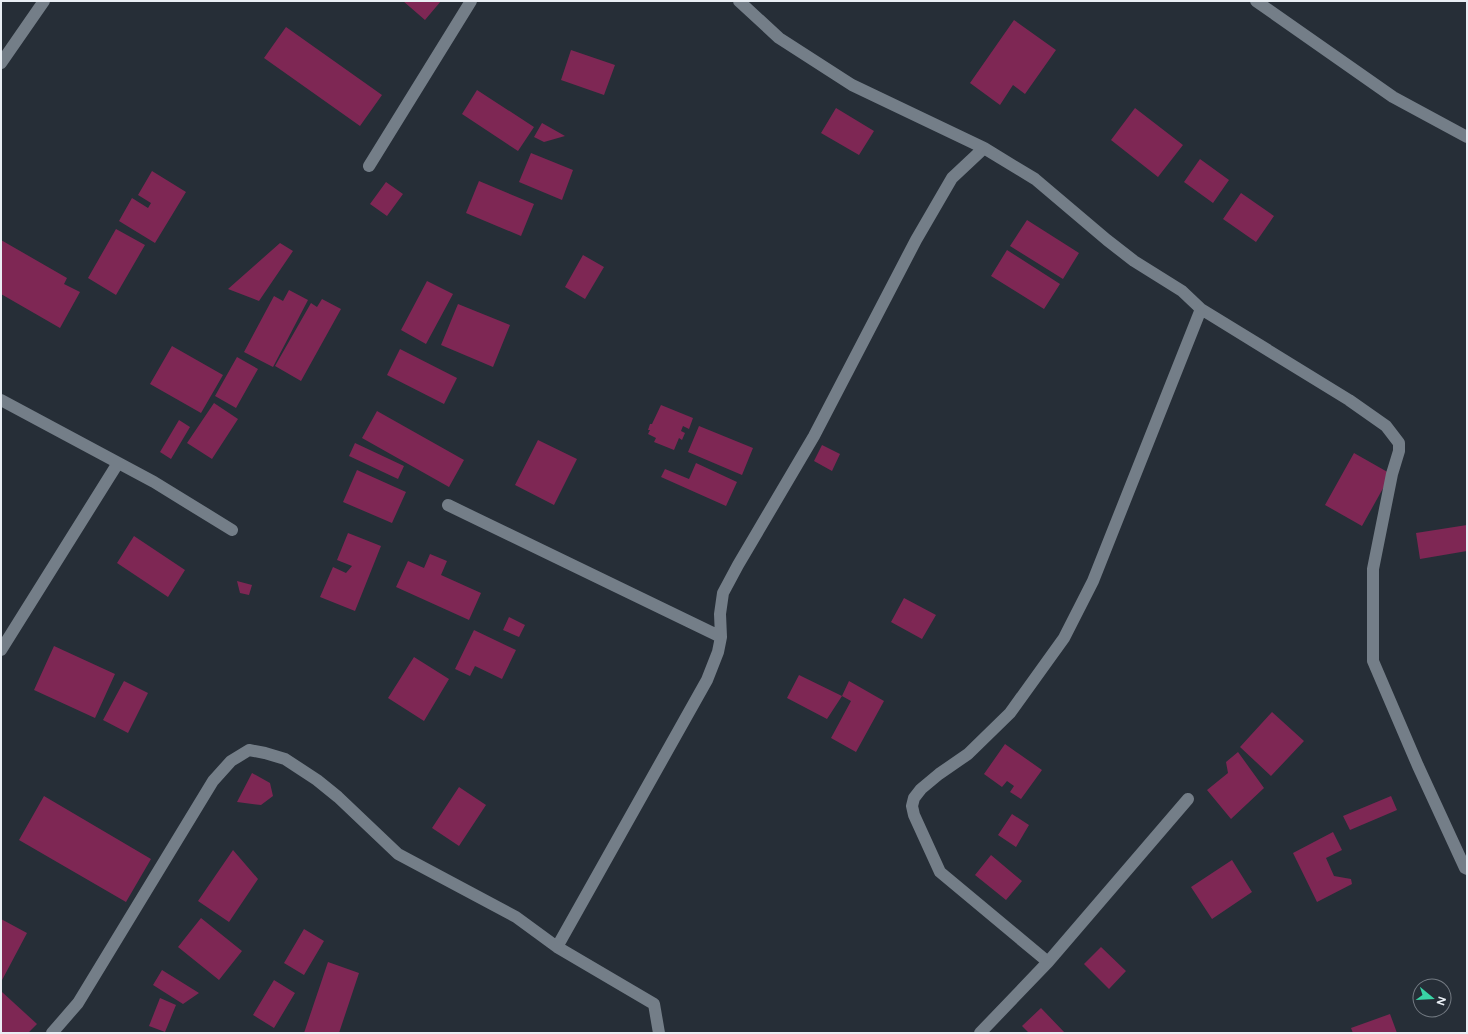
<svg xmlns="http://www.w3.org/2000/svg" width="1468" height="1034" font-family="Figtree,sans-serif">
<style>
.building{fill:#7e2754}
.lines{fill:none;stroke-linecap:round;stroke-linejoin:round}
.street{stroke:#747e88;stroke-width:12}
</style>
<rect width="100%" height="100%" fill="#262e37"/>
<!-- building -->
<path class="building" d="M403,1H441L425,20Z
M1014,20L1056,50L1025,94L1013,85L1000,105L970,83Z
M286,27L382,95L360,126L264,58Z
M571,50L615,65L604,95L561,80Z
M477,90L534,127L518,151L462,114Z
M836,108L874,131L859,155L821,133Z
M1135,108L1183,145L1158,177L1111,140Z
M542,123L565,136L544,142L534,137Z
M531,153L573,170L562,200L519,182Z
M1200,159L1229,180L1213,203L1184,182Z
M152,171L186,192L155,243L119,221L132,198L148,208L151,203L138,195Z
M479,181L534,204L521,236L466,213Z
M386,182L403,194L387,216L370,204Z
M1241,193L1274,216L1256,242L1223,219Z
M1027,220L1079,253L1063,279L1010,246Z
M116,229L145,245L116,295L88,278Z
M1,240L67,278L64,284L80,292L60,328L1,294Z
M280,243L293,251L259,301L228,289Z
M1007,250L1060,284L1044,309L991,276Z
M583,255L604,267L585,299L565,287Z
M427,281L453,294L426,344L401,330Z
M289,290L308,300L273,367L244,352L274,296L283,301Z
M322,299L341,309L301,381L275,366L311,303L317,307Z
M458,304L510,325L493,367L441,345Z
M172,346L223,375L201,413L150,384Z
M400,349L457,378L444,404L387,375Z
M237,357L258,369L236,408L215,396Z
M214,403L238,419L212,459L187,443Z
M661,405L693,418L689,429L683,426L681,431L685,433L682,440L679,438L674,450L654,442L656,438L648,434L650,430H648L650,424H652Z
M377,411L464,460L449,487L362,438Z
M179,420L190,427L171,459L160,452Z
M699,426L753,448L742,475L688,452Z
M538,440L577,459L554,505L515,485Z
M355,443L404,466L398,479L349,456Z
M822,445L840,454L832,471L814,461Z
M1354,453L1391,474L1362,526L1325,505Z
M696,463L737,482L726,506L661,477L665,469L689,479Z
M357,470L406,492L392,523L343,502Z
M1467,525V551L1420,559L1416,533Z
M348,533L381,546L355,611L320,597L333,567L346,573L352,566L337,560Z
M134,536L185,570L168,597L117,563Z
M430,554L447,561L441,575L481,593L469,620L396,587L408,561L424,568Z
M237,581L252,585L249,595L240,593Z
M904,598L936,615L922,639L891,622Z
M509,617L525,625L519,637L503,630Z
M474,630L516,650L502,679L475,666L470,676L455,669Z
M54,646L115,674L95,718L34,690Z
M414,657L449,679L424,721L388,698Z
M799,675L842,696L827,719L787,698Z
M124,681L148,693L128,733L103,720Z
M849,681L884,701L856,752L831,738L851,701L842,696Z
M1272,712L1304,741L1271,776L1240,747Z
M1005,744L1042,770L1021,799L1010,792L1014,786L1007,781L1002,787L984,774Z
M1238,752L1264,788L1231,819L1207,790L1228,773L1226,762Z
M252,773L270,783L273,796L261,805L237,802Z
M459,787L486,805L459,846L432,828Z
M44,796L151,859L126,902L19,840Z
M1391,796L1397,810L1350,830L1343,816Z
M1012,814L1029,825L1016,847L998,835Z
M1333,832L1342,850L1326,858L1334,876L1351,879L1352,884L1317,902L1293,853Z
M233,850L258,879L229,922L198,901Z
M991,855L1022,881L1006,900L975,875Z
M1232,860L1252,892L1212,919L1191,887Z
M201,918L242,951L219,980L178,947Z
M1,919L27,933L1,982Z
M304,929L324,941L304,975L284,963Z
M1101,947L1126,971L1109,989L1084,964Z
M328,962L359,973L339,1033H304Z
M162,970L199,993L183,1004L153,985Z
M274,980L295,993L274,1028L253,1015Z
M2,992L37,1024L28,1033H1V993Z
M160,998L176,1005L165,1032L149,1026Z
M1041,1008L1065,1033H1029L1022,1026Z
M1390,1014L1397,1033H1353L1351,1028Z"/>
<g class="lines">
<!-- street -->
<path class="street" d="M739,1L779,38L852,85L984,148L1035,179L1107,240L1134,261L1182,291L1201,309L1349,400L1386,426L1399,443V451L1392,474L1373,569V661L1418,766L1465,868L1467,869
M1256,1L1393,97L1467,137
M1,63L44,1
M369,166L471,1
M1,400L154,482L232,530
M448,505L721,637
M1,650L118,463
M557,947L707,680L718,652L721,637L720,614L723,593L738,565L814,436L916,240L952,178L984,148
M1048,962L940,872L914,815L912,806L914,798L921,789L939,774L968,754L1010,713L1064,638L1093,581L1201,309
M52,1033L78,1003L213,781L231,761L249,750L265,753L285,759L317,780L338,797L398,854L516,917L557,947L654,1004L659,1033
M980,1033L1048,962L1188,799"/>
</g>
<!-- border -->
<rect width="1468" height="1034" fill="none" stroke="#e9eef4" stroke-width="4"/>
<!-- north arrow -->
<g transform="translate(1432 998) rotate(108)"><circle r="19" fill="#262e37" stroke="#747b83"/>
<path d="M0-3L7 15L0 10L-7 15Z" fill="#39d4a5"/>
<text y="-6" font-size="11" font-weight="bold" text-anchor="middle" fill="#e9eef4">N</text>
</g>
</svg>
